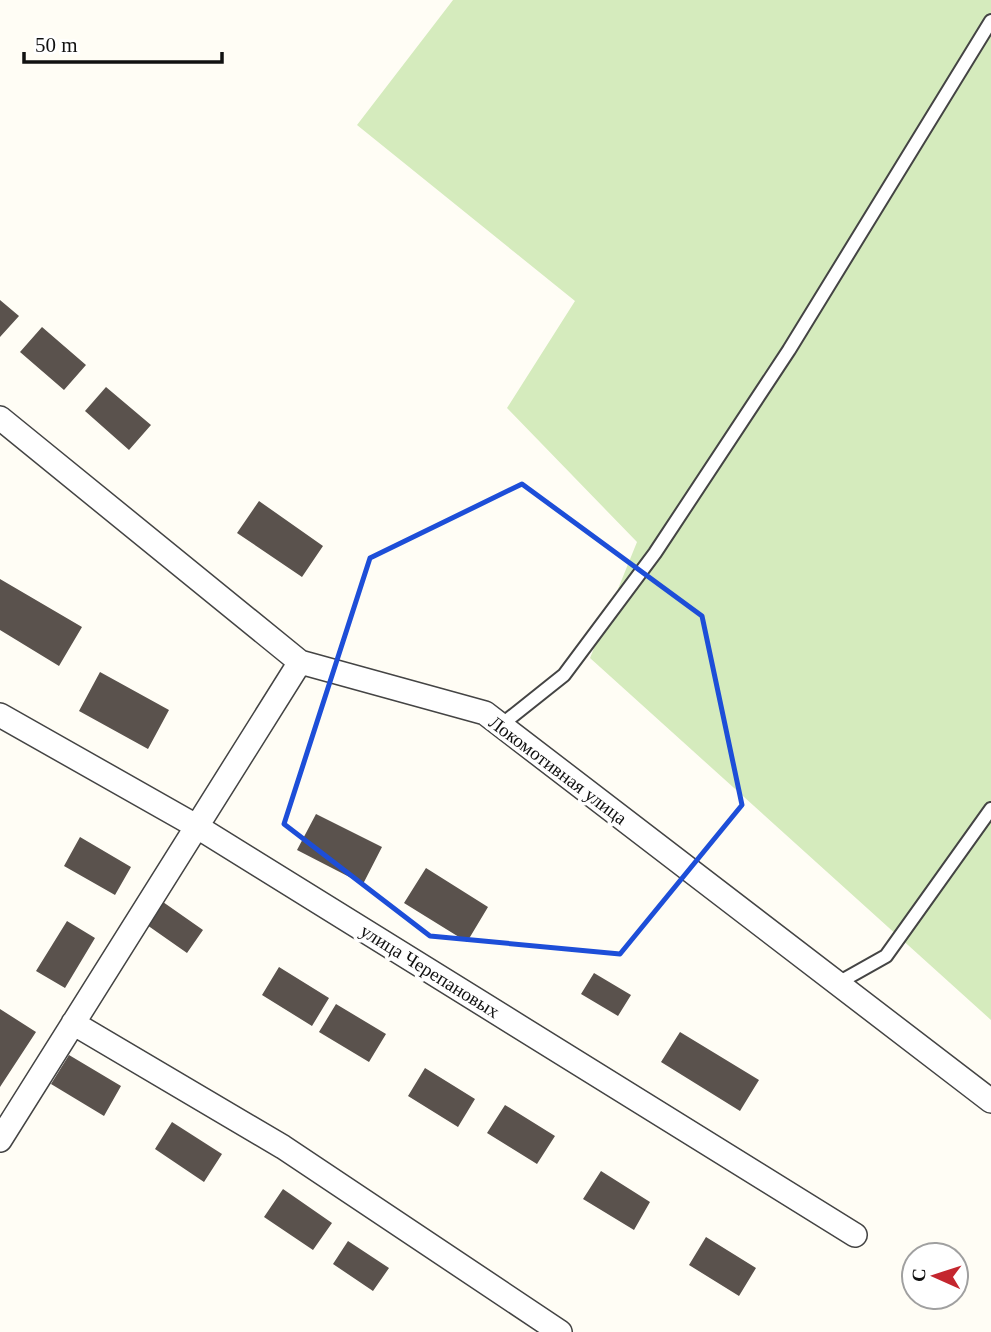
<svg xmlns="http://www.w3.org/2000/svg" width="991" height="1332" font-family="Georgia,serif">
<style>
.green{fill:#d5ebbd}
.building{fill:#5a524d}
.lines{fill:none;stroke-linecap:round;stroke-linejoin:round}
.service-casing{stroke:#444;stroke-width:16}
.minor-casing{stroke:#444;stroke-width:26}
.service{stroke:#fff;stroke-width:12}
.minor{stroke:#fff;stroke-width:23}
.marked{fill:none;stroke:#1d4ed8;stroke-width:5;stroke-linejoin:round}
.labels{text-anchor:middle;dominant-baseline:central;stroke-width:7;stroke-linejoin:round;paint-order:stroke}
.street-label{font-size:19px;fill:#111;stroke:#fff}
</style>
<rect width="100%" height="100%" fill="#fffdf5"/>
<!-- green -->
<path class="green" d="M453,0H991V1020L590,658L637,542L507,408L575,301L357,125Z"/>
<!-- building -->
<path class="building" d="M0,300L19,316L0,337Z
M42,327L86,365L64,390L20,352Z
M106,387L151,425L129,450L85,411Z
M259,501L323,546L302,577L237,533Z
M0,579L82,627L59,666L0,630Z
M100,672L169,710L148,749L79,711Z
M316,814L382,847L363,884L297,850Z
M80,837L131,867L115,895L64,866Z
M426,868L488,907L467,942L404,903Z
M163,902L203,930L187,953L147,925Z
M67,921L95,938L65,988L36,971Z
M279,967L329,998L312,1026L262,995Z
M594,973L631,995L618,1016L581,994Z
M336,1004L386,1034L369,1062L319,1032Z
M0,1009L36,1032L0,1087Z
M680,1032L759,1080L740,1111L661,1062Z
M69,1055L121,1086L104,1116L51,1084Z
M425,1068L475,1099L458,1127L408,1096Z
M505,1105L555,1136L537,1164L487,1133Z
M172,1122L222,1154L204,1182L155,1149Z
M601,1171L650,1202L634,1230L583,1199Z
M283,1189L332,1223L313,1250L264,1217Z
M706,1237L756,1268L739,1296L689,1265Z
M348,1241L389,1268L373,1291L333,1264Z"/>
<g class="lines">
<defs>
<path id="service" d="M500,726L564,675L655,553L789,350L991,21
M838,983L886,956L991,809"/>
<path id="minor" d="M0,418L300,662L485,713L991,1101
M0,715L196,826L855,1235
M73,1023L283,1147L560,1332
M0,1140L300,662"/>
</defs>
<!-- service casing -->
<use href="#service" class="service-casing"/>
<!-- minor casing -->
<use href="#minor" class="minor-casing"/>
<!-- service -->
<use href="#service" class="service"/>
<!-- minor -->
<use href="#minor" class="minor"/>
</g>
<!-- marked area -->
<path class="marked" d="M522,484L702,616L742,805L620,954L430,936L284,824L370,558Z"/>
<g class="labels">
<!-- street labels -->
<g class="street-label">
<text transform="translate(558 770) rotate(37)">Локомотивная улица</text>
<text transform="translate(430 971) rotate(32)">улица Черепановых</text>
</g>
</g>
<!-- north arrow -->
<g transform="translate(935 1276) rotate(273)"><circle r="33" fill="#ffffff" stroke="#a0a0a0" stroke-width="2"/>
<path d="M0-5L12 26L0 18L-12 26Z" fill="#c4262e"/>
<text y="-10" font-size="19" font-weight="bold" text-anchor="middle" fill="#111111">С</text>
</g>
<!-- scale -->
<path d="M24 52v10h198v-10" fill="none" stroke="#111111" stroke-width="3.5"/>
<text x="35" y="52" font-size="21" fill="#111111" stroke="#ffffff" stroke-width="5" paint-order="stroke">50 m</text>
</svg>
